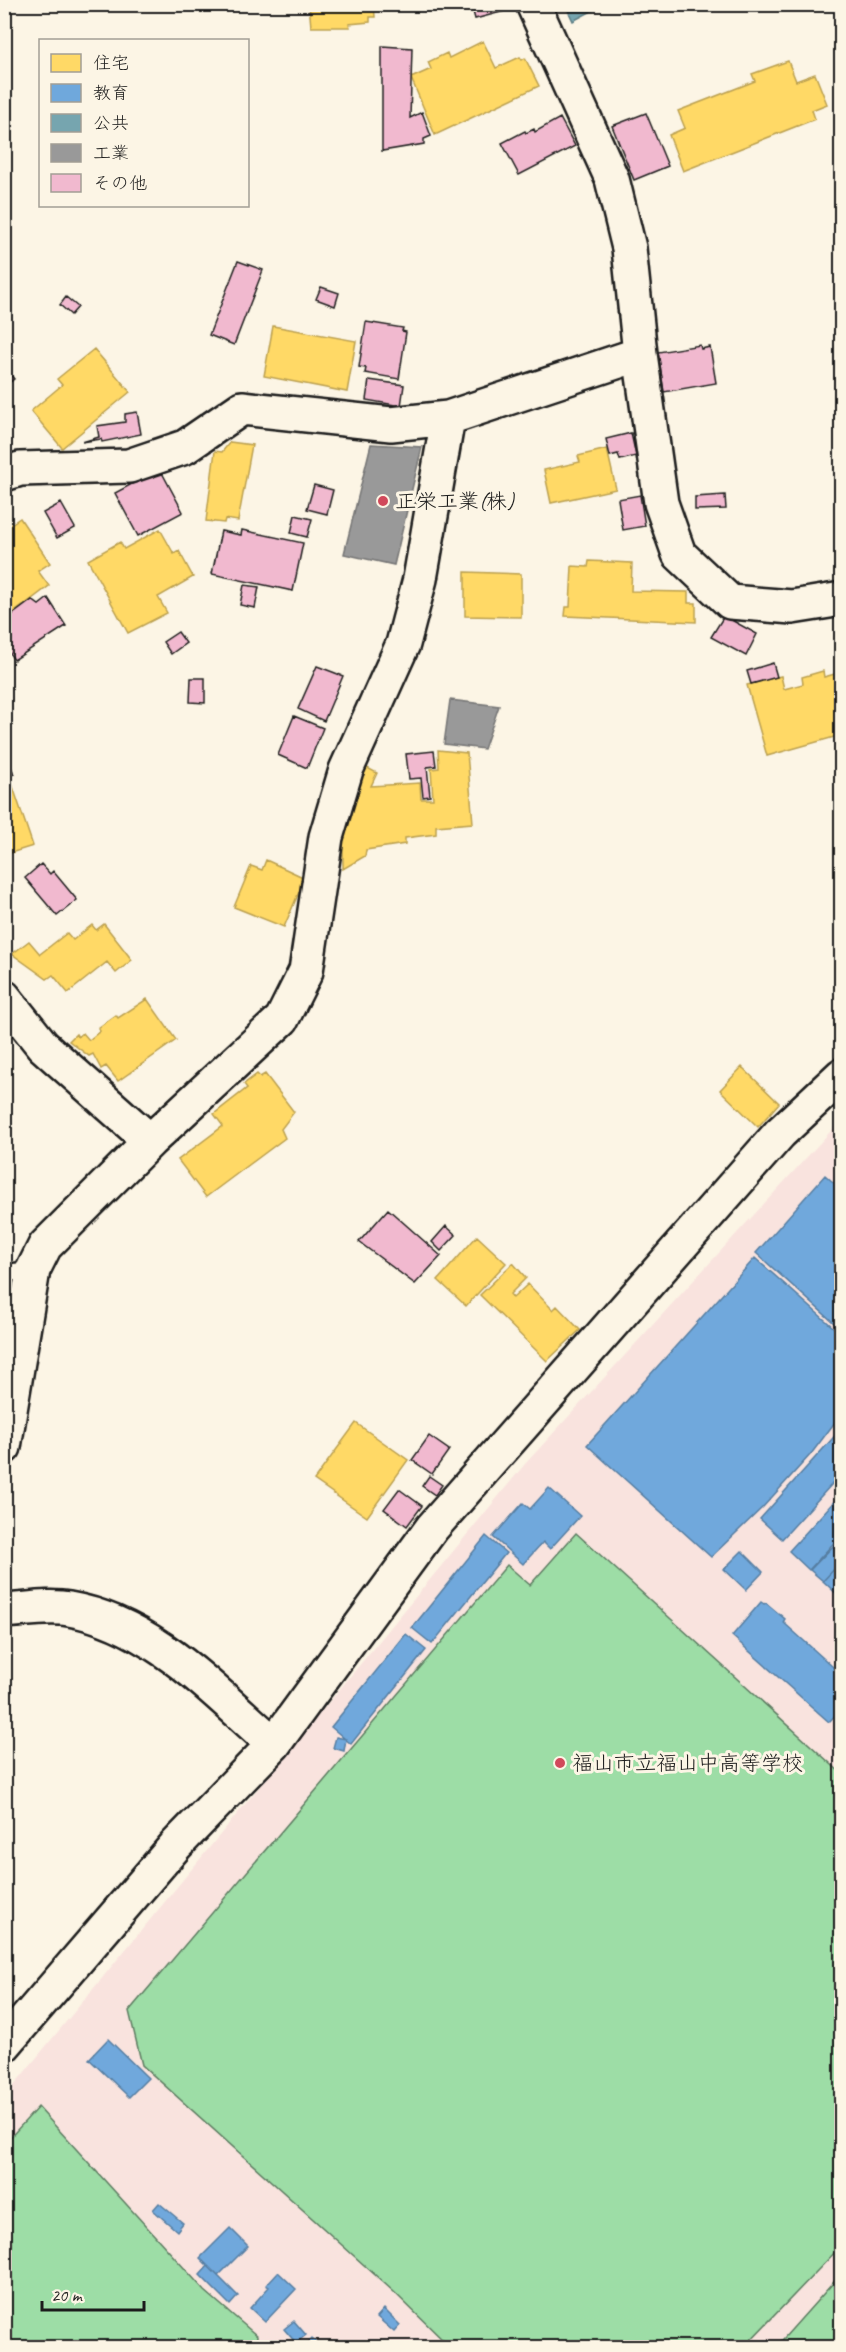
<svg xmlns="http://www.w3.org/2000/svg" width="846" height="2352" font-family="Caveat,'Klee One',sans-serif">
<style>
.built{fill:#f9e3de}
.green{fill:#9ddda6;stroke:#5c7c61;stroke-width:1.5}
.homes{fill:#ffd966;stroke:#bba050;stroke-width:1.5}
.schools{fill:#6fa8dc;stroke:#567ea2;stroke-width:1.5}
.public{fill:#76a5af;stroke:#5b7c83;stroke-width:1.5}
.industry{fill:#999;stroke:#747474;stroke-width:1.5}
.building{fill:#f1b9cf;stroke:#1c1c1c;stroke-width:1.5}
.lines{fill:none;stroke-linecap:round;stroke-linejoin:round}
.lane-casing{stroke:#1c1c1c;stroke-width:21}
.street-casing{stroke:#1c1c1c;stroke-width:38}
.lane{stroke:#fcf5e5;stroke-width:16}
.street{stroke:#fcf5e5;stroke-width:33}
.poi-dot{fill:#d1495b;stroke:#fcf5e5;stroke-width:2}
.labels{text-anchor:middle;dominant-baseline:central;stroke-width:6;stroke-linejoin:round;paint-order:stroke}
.poi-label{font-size:21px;fill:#1c1c1c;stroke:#fcf5e5;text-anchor:start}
</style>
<rect width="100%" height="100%" fill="#fcf5e5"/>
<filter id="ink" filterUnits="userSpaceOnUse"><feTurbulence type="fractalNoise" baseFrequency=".0167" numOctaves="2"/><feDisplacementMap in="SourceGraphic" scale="12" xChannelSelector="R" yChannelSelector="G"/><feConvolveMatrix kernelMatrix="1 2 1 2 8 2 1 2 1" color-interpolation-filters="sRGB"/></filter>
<g filter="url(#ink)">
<!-- built -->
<path class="built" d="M841,1120V2347L5,2348V2096L525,1464Z"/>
<!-- green -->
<path class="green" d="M576,1533L841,1773V2246L744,2347H450L394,2292L142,2065L129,2011L507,1565L530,1585Z
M38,2107L205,2291L257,2336L256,2347H5V2143Z
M841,2274V2347H776Z"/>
<!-- homes -->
<path class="homes" d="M309,4H374L375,17H370V22L349,24L350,27H311Z
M483,41L496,68L520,57L522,60L525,58L539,86L435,135L411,78L431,69L428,62L447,53L449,58Z
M788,61L796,81L815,74L827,104L812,110L815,119L683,171L669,135L685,128L678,111L755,81L752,74Z
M273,326L356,341L347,392L264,376Z
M94,349L130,392L62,448L31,411L62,385L57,379Z
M230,442L252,445L238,521L225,519L224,523L206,521L215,451L222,452Z
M607,449L616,489L551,503L544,470L580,462L578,456Z
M20,518L50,563L38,571L49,586L4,620V529Z
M160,529L174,554L179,551L193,577L158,597L167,613L128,633L88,560L120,542L124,549Z
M589,561L632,563L631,591L688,592V603H696V622L565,616L566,607H570L572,566L588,567Z
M465,572L521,574V617L465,616Z
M823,671L824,677L842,672V730L837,731L838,736L767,756L747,685L781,676L784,689L803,684L802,677Z
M438,750L467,753L473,823L436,826V834L405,838V844L366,850L365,856L343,869V839L341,840L360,764L377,773L371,786L420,783L421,799H433L431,769L439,768Z
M11,781L33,846L4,855V783Z
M266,860L305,878L284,927L234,907L251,866L262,870Z
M104,924L132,960L116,973L107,962L68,993L53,975L47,979L12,954L29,941L40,954L67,933L73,940L92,925L96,930Z
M147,999L176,1040L118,1081L106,1066L101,1069L93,1054L89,1056L69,1041L76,1034L78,1037L83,1033L89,1040L100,1031L98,1028L116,1015L118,1018Z
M742,1067L779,1103L758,1127L720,1090Z
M257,1074L260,1077L265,1074L294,1112L281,1129L285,1138L206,1197L178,1160L223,1126L214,1114L247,1088L244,1084Z
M477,1236L506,1263L466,1306L438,1280Z
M513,1263L526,1278L510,1294L513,1298L528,1284L553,1310L557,1306L580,1330L547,1361L480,1295Z
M356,1423L408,1460L367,1517L314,1480Z"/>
<!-- schools -->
<path class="schools" d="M825,1175L842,1190V1330L756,1253Z
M755,1258L842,1335V1413L811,1454L763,1507L711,1557L587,1445Z
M842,1428V1473L782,1539L760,1519Z
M549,1488L580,1516L550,1549L543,1542L523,1564L493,1537L523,1503L530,1509Z
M839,1496L842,1499V1534L809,1570L789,1551Z
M486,1536L506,1553L432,1644L412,1628Z
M842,1537V1561L823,1581L810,1570Z
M742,1551L763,1572L746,1590L724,1569Z
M842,1561V1599L823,1581Z
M761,1602L764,1604L766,1603L785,1619L783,1622L842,1675V1708L829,1722L732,1636Z
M406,1634L426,1650L351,1744L331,1727Z
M336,1737L346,1739L344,1751L333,1748Z
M108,2039L148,2078L129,2097L89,2059Z
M159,2203L183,2223L177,2231L153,2210Z
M230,2228L248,2246L218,2276L200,2258Z
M208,2266L238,2296L230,2305L200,2275Z
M278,2272L296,2289L265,2322L250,2308L269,2287L266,2285Z
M384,2309L400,2325L394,2332L377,2317Z
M294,2321L306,2335L296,2343L284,2329Z
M312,2338L321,2346L319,2348L305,2346Z"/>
<!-- public -->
<path class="public" d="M565,4H605L573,21Z"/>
<!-- industry -->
<path class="industry" d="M371,444L422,447L394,565L344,554Z
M450,700L499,706L484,749L444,744Z"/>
<!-- building -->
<path class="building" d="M471,4H503L505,11L475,19Z
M382,46L412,48L410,118L422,112L431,136L424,139V144L382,151Z
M646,113L668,166L634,180L612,126Z
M560,118L575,146L519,175L502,143L525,131L526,133L534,129L535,132Z
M238,261L263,270L234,345L209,335Z
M321,287L339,293L335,306L316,299Z
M66,297L78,307L71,315L60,305Z
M366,322L403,328L402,331L406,332L399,379L365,373L366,368L359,367Z
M700,345L701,349L710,347L716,383L664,392L658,352Z
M4,367L14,379L4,387Z
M369,380L404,385L401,406L366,400Z
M137,412L141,434L102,442L101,439L82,442L99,437L97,426L125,422V414Z
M631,433L636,456L620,460L618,454L610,456L606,439Z
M160,469L183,512L138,536L115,493Z
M314,485L333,490L327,514L307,509Z
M640,495L645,526L623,530L618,499Z
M725,495L726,509L695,510V497Z
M61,503L75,528L57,538L43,513Z
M295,515L312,519L307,537L291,533Z
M242,530L303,543L293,591L212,574L221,531L241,535Z
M244,585L259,587L255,608L240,605Z
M48,598L66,626L14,660L4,645V621L32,600L39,605Z
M724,616L757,634L746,656L711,637Z
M178,632L186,643L171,654L163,642Z
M773,663L777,677L751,684L747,671Z
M317,666L343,676L324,721L298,709Z
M191,678H205V703L190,702Z
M294,716L323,728L307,768L278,755Z
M4,749L14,774L6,777L4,775Z
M434,751L436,766L427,767L430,796L423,797L421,778L409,779L406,754Z
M41,864L50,874L53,871L77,900L57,916L25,878Z
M388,1209L441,1256L415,1284L359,1242Z
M446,1226L456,1235L441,1251L432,1242Z
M429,1436L449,1450L432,1474L412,1460Z
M429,1476L442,1485L435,1495L422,1486Z
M399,1489L422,1506L407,1526L384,1509Z"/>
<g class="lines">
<defs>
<path id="lane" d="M4,1273L33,1270"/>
<path id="street" d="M533,4L612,179L629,248L640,354L661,503L679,554L730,602L792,607L842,599
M4,474L20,469L129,466L185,447L242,408L391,424L448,418
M4,997L43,1046L150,1141
M4,1447L33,1270L45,1246L150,1141L282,1019L306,971L326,837L346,770L403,644L420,579L448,418L640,354
M4,1611C25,1610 49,1605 69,1609C152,1623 213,1691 274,1744
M4,2045L176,1845L274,1744L432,1528L780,1133L842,1075"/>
</defs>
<!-- lane casing -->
<use href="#lane" class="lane-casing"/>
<!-- street casing -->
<use href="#street" class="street-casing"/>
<!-- lane -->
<use href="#lane" class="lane"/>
<!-- street -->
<use href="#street" class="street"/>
</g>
</g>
<!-- markers -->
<g class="poi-dot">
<circle cx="383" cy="501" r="6"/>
<circle cx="560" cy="1763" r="6"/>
</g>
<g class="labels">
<!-- poi labels -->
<g class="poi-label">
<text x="395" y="501">正栄工業(株)</text>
<text x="572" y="1763">福山市立福山中高等学校</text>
</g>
</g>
<!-- margin -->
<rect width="846" height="2352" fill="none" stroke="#fcf5e5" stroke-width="24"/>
<rect x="12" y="12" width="822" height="2328" fill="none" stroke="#1c1c1c" stroke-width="2" filter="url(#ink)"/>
<!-- legend -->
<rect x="39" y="39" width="210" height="168" fill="#fcf5e5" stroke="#a29e95" stroke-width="1.5"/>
<rect x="51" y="54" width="30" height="18" fill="#ffd966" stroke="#a29e95" stroke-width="1.5"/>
<text x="93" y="69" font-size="18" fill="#1c1c1c">住宅</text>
<rect x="51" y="84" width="30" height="18" fill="#6fa8dc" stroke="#a29e95" stroke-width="1.5"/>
<text x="93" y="99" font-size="18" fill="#1c1c1c">教育</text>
<rect x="51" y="114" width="30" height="18" fill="#76a5af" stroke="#a29e95" stroke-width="1.5"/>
<text x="93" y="129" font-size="18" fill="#1c1c1c">公共</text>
<rect x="51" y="144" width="30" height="18" fill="#999999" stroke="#a29e95" stroke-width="1.5"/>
<text x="93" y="159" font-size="18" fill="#1c1c1c">工業</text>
<rect x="51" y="174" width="30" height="18" fill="#f1b9cf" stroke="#a29e95" stroke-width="1.5"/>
<text x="93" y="189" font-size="18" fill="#1c1c1c">その他</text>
<!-- scale -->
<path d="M42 2301v9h102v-9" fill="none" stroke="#1c1c1c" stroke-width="3"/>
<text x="51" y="2301" font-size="18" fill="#1c1c1c" stroke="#fcf5e5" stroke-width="4.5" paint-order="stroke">20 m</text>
</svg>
